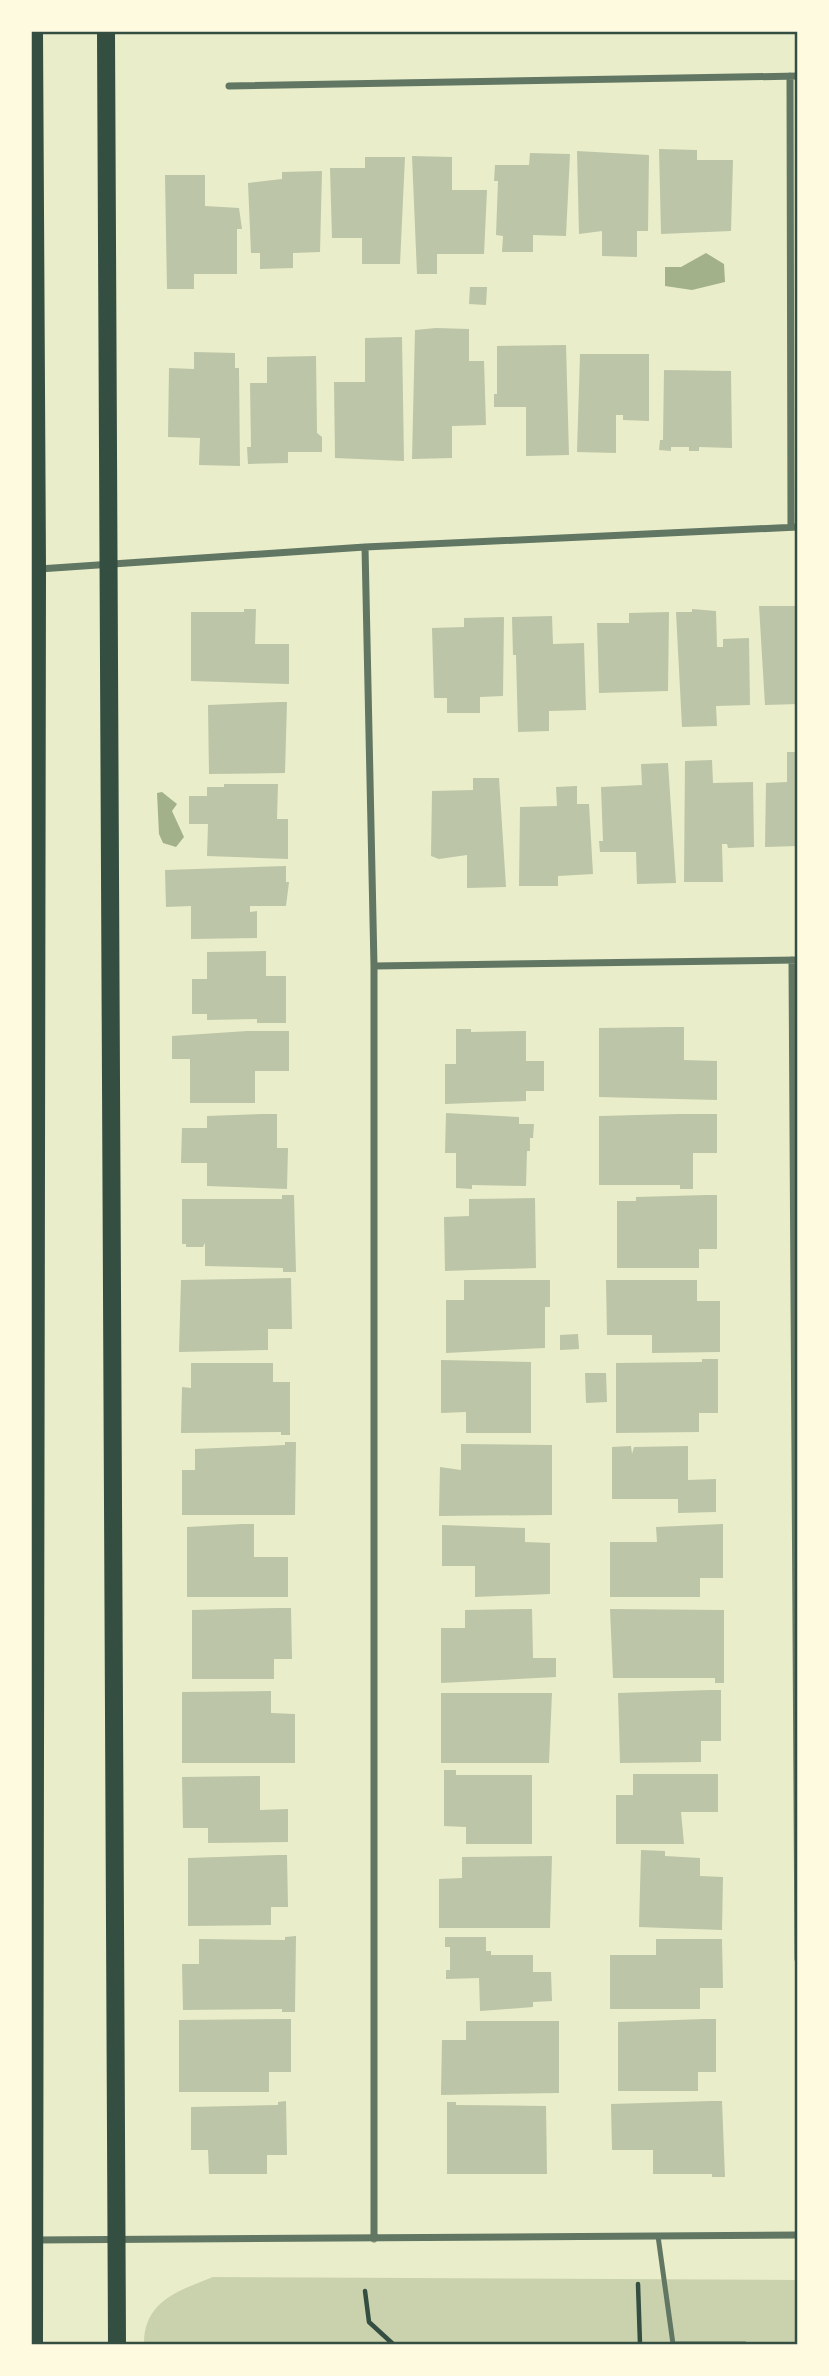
<svg xmlns="http://www.w3.org/2000/svg" width="829" height="2376" font-family="'IBM Plex Serif',serif">
<style>
.green{fill:#cad2ad}
.water{fill:#a3b18a}
.building{fill:#bcc5a7}
.lines{fill:none;stroke-linecap:round;stroke-linejoin:round}
.path{stroke:#344e41;stroke-width:4.5}
.service{stroke:#617663;stroke-width:5}
.minor{stroke:#617663;stroke-width:7}
.primary{stroke:#344e41;stroke-width:18}
.neatline{fill:none;stroke:#344e41;stroke-width:2.5}
</style>
<rect width="100%" height="100%" fill="#e9edc9"/>
<!-- green -->
<path class="green" d="M213,2277L797,2280V2344H144C144,2301 178,2291 213,2277Z"/>
<!-- water -->
<path class="water" d="M706,253L724,264L725,282L692,290L665,286V267H681Z
M162,792L177,804L172,811L184,837L176,847L163,843L159,834L157,793Z"/>
<!-- building -->
<path class="building" d="M659,149L697,150V160H733L731,231L661,234Z
M577,151L649,155L648,231H637V257L602,256V231L579,234Z
M530,153L570,154L566,236L533,235V252H502L503,236L496,235L498,181H494L495,165H529Z
M412,156L452,157V190H487L484,254H437V274H417Z
M365,157H405L400,264H362V238H332L330,168H365Z
M322,171L320,252L293,253V268L260,269V253H251L248,183L282,179V172Z
M165,175H205V206L239,208L242,229H237V274H194V289H167Z
M470,287H487L486,305L469,304Z
M436,328L469,329V361H484L486,425L452,426V458L412,459L415,330Z
M402,337L404,461L335,458L334,382H365V338Z
M566,345L569,455L526,456V407H494V394H497V346Z
M194,352L235,353V368H239L240,466L199,465L200,438L168,437L169,368L194,369Z
M580,354H649V421L623,420V415H616V453L577,452Z
M316,356L317,433L322,437V452H288V463L248,464L247,447H251L250,383H267V357Z
M664,370L731,371L732,448L699,447V451H689V447H671V451L659,450L660,440H663Z
M759,606H798V704L765,705Z
M244,609H256L255,644H289V684L191,681V612H244Z
M692,609L716,611L717,647H723V639L749,638L750,705L716,706L717,726L682,727L676,612H692Z
M669,612L668,691L599,693L597,623H629V613Z
M552,616L553,644L584,643L586,710L549,711V731L518,732L516,655H513L512,617Z
M504,617L503,696L480,697V713H447V698H434L432,628L464,627V618Z
M279,702H287L285,773L209,774L208,705Z
M787,752H798V846L765,847L766,783L787,782Z
M712,760L713,783L753,782L754,847L728,848L727,844H722L723,882H684L685,761Z
M668,763L676,883L637,884L636,852H600L599,841H603L601,787L642,785L641,764Z
M473,778H499L506,887L467,888V855L439,859L431,856L432,791L473,790Z
M224,784H278L277,819H288V859L207,856L208,824H189V796H207V787H224Z
M577,786V804H589L593,874L558,876V886H519L520,807L557,806L556,787Z
M286,866V882H289L286,906H250V912L257,911V938L191,939V906L166,907L165,870Z
M266,951V976H286V1023H257V1019L207,1020V1014H192V979H207V952Z
M672,1027H684V1060L717,1061V1100L599,1097V1028Z
M456,1029H471V1032L526,1031V1061H544V1091H526V1101L445,1104V1064H456Z
M247,1031H289V1071H255V1103H190V1059H172V1036Z
M446,1113L519,1117V1124H534L533,1138H530V1151H527L526,1186L472,1185V1189L456,1188V1153H445Z
M261,1114H277V1148H288L287,1189L207,1186V1163H181L182,1128H207V1116Z
M679,1114H717V1153H693V1189H680V1185H599V1116Z
M282,1195H294L296,1272H283V1268L205,1266V1243L203,1247H186V1244H182V1199H282Z
M707,1195H717V1249H699V1268H617V1201H636V1197Z
M535,1198L536,1268L445,1271L444,1217L469,1216V1199Z
M291,1278L292,1329H268V1350L179,1352L181,1280Z
M464,1280H550V1307H545V1348L446,1353V1300H464Z
M606,1280H697V1301H720V1352L652,1353V1335H607Z
M578,1334L579,1349L560,1350V1335Z
M702,1359H718V1413H699V1432L616,1433V1363L702,1362Z
M441,1360L531,1362V1433H466V1412L441,1413Z
M191,1363H273V1382H290V1435H281V1432L181,1433L182,1387L191,1388Z
M585,1373H606L607,1402L586,1403Z
M285,1442H296L295,1515H182V1470H195V1449L285,1445Z
M461,1444L552,1445V1515L439,1516L440,1467L461,1470Z
M631,1446L632,1454L634,1447L688,1446V1480L716,1479V1512L678,1513V1499H612V1447Z
M242,1524H254V1557H288V1597H187V1527Z
M723,1524V1578H700V1597H610V1542H657L656,1527Z
M442,1525L525,1528V1542L550,1543V1594L475,1597V1566H442Z
M278,1608H291L292,1659H274V1679H192V1610Z
M532,1609L533,1658H556V1677L441,1683V1628H465V1610Z
M610,1609L724,1610V1683H715V1678H613Z
M709,1690H721V1741H701V1762L620,1763L618,1693Z
M271,1691V1713L295,1714V1763H182V1692Z
M441,1693H552L549,1763H441Z
M444,1770H456V1775H532V1844H466V1827L444,1826Z
M633,1774H718V1812H681L684,1844H616V1795H633Z
M260,1776V1810L288,1809V1842L208,1843V1828H183L182,1777Z
M641,1850L665,1851V1856L700,1858V1876L723,1877L722,1930L639,1927Z
M277,1855H287L288,1907H271V1925L188,1926V1858Z
M552,1856L550,1928H439V1879L462,1878V1857Z
M296,1936L295,2012H282V2009L183,2010L182,1964H199V1939L285,1940V1937Z
M445,1937H486V1951H491V1955H533V1972H551L552,2001L533,2002V2007L480,2011L479,1978L446,1979V1970H450V1947H445Z
M656,1939H722L723,1988H700V2009H610V1955H656Z
M291,2019V2072H269V2092H179V2020Z
M705,2019H716V2072H698V2091H618V2022Z
M466,2021H559V2093L441,2095L442,2040H466Z
M286,2101L287,2155H267V2174H209L208,2150H191V2107L278,2105V2102Z
M712,2101H722L725,2177H712V2174H653V2150H612L611,2104Z
M447,2102H456V2105L546,2106L547,2174H447Z"/>
<g class="lines">
<!-- path -->
<path class="path" d="M638,2284L640,2344
M365,2291L369,2322L393,2344"/>
<!-- service -->
<path class="service" d="M658,2236L673,2344H745"/>
<!-- minor -->
<path class="minor" d="M790,76L791,527
M229,86L798,76
M365,547L374,966V2239
M39,569L365,547L798,527
M792,960L798,1959
M374,966L798,960
M36,2240L798,2235"/>
<!-- primary -->
<path class="primary" d="M34,32L37,569L34,2344
M106,32L117,2344"/>
</g>
<!-- border -->
<rect width="829" height="2376" fill="none" stroke="#fefae0" stroke-width="66"/>
<rect x="33" y="33" width="763" height="2310" class="neatline"/>
</svg>
